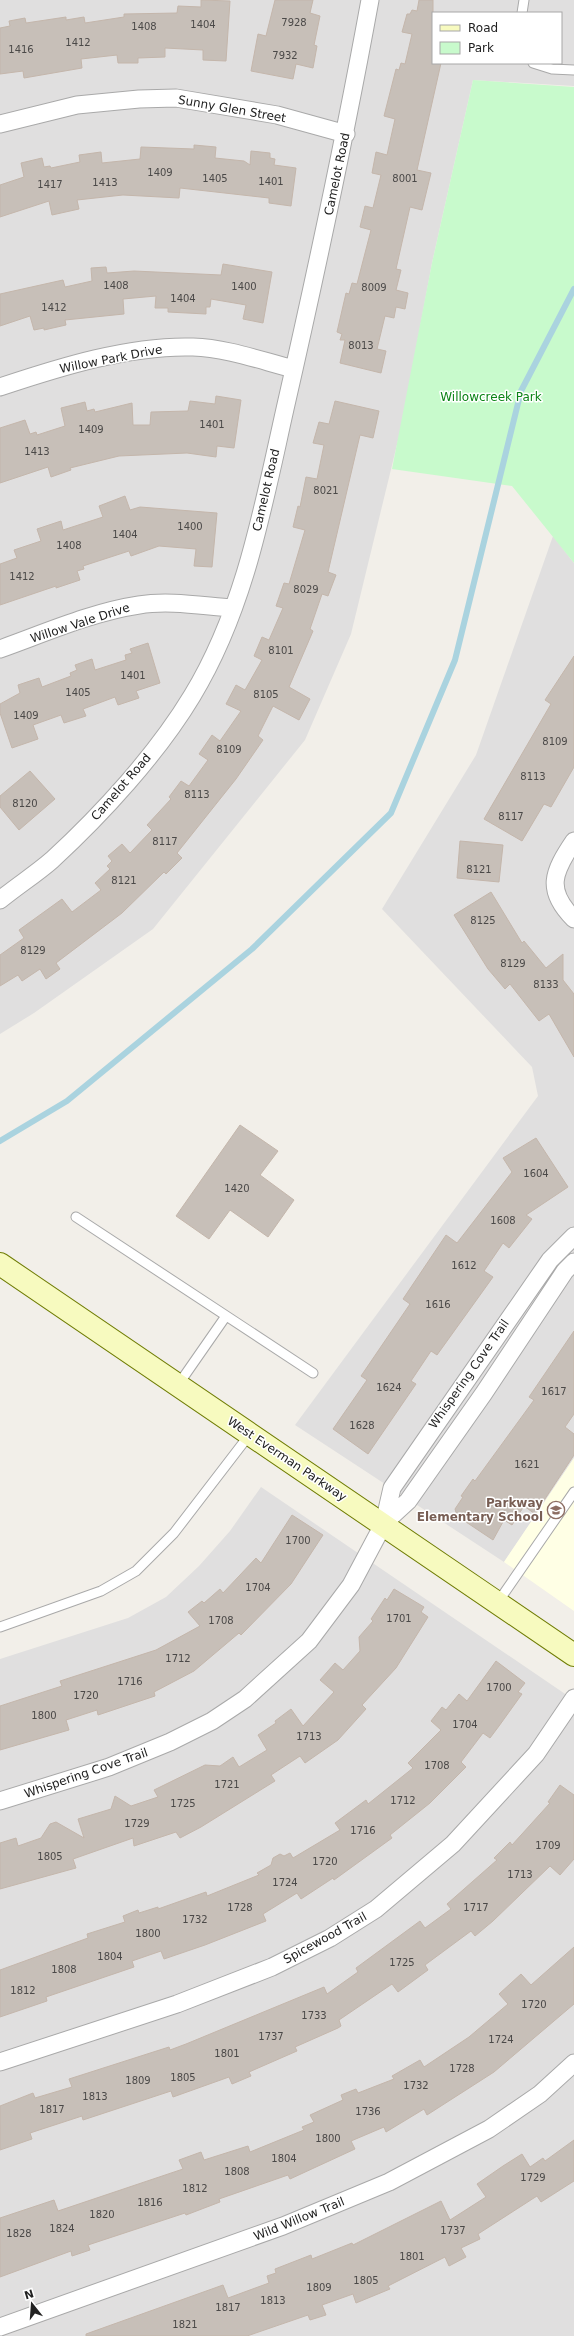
<svg xmlns="http://www.w3.org/2000/svg" width="574" height="2336" font-family="'DejaVu Sans',sans-serif">
<style>
.residential{fill:#e0dfdf;fill-rule:evenodd}
.education{fill:#ffffe5}
.park{fill:#c8facc}
.lines{fill:none;stroke-linecap:round;stroke-linejoin:round}
.stream{stroke:#aad3df;stroke-width:6}
.building{fill:#c7bfb8;stroke:#c4b6ab}
.lane-casing{stroke:#a9a9a9;stroke-width:11}
.street-casing{stroke:#a9a9a9;stroke-width:19}
.secondary-casing{stroke:#707d05;stroke-width:24}
.lane{stroke:#fff;stroke-width:9}
.street{stroke:#fff;stroke-width:17}
.secondary{stroke:#f7fabf;stroke-width:22}
.labels{text-anchor:middle;dominant-baseline:central;stroke-width:3;stroke-linejoin:round;paint-order:stroke}
.number-label{font-size:10px;fill:#4b4948}
.street-label{font-size:12px;fill:#222;stroke:#fff}
.park-label{font-size:12px;fill:#0c8416;stroke:#fff}
.education-label{font-size:12px;font-weight:bold;fill:#785e54;stroke:#fff;text-anchor:end}
</style>
<rect width="100%" height="100%" fill="#f2efe9"/>
<!-- residential -->
<path class="residential" d="M0,0H574V86L473,80L432,263L402,424L351,634L305,740L153,929L34,1013L0,1034ZM433,13H561V63H433Z
M553,536L574,563V1458L504,1562L295,1425L538,1096L532,1067L382,909L476,755Z
M261,1487L574,1700V2336H0V1659L128,1618L166,1597L199,1566L230,1531Z"/>
<!-- education -->
<path class="education" d="M574,1458V1611L504,1562Z"/>
<!-- park -->
<path class="park" d="M473,80L574,87V563L512,486L392,469L432,263Z"/>
<g class="lines">
<!-- stream -->
<path class="stream" d="M0,1141L67,1101L252,949L391,813L455,660L521,391L574,289"/>
</g>
<!-- building -->
<path class="building" d="M201,0L230,1L226,61L203,60V50L165,48V57L138,58V63H118L117,55L81,59L82,68L24,78L23,71L0,74V28L10,26L9,21L25,18L26,23L66,17V20L84,17L85,23L124,17V14L177,13L178,6L201,7Z
M275,0H313L310,13L320,16L314,45L317,46L313,68L296,64L293,79L251,71L258,34L266,36Z
M419,0H433V63H441L417,170L431,173L422,210L410,207L396,269L401,270L396,290L408,293L405,309L396,307L394,318L385,316L377,349L386,351L381,373L340,363L345,340H340L342,334L337,332L346,293L349,294L352,283L357,284L371,230L360,227L365,206L373,208L381,175L372,173L376,152L387,155L395,119L384,116L396,69L399,70L401,63L405,64L412,34L402,32L407,14H410L412,10L417,11Z
M194,145L216,147L215,158L244,161L250,165L251,151L270,153V158L275,159L274,165L296,168L291,206L269,203V198L180,188L179,198L123,195L77,200L79,209L52,215L49,201L0,217V185L24,177L21,163L42,158L44,167L50,166L51,168L80,162L79,155L101,152L102,163L140,159L141,147L194,149Z
M223,264L272,272L263,323L243,319L246,305L211,299L210,307H206V314L168,312V308H155L156,296L123,299L124,314L65,320L66,325L44,330V328L34,330L30,316L0,326V294L63,280L65,287L92,281L91,268L106,267L107,273L134,271L221,275Z
M216,396L241,400L234,448L217,446L216,457L187,453L119,456L70,468L71,470L51,477L48,467L0,483V428L25,420L30,434L36,432L37,435L65,426L61,408L85,402L87,411L94,409L95,412L132,403L133,425H150L151,412L188,411L190,401L215,404Z
M335,401L379,411L373,438L360,435L328,572L336,575L328,596L322,594L310,629L313,631L289,687L310,699L299,720L273,706L258,736L263,740L236,779L177,853L182,858L166,874L164,872L122,913L56,963L60,969L46,979L40,969L22,981L18,975L0,986V955L24,938L19,930L62,899L72,912L101,890L95,883L110,869L107,866L112,861L108,856L122,844L130,853L152,830L147,825L171,799L169,797L181,781L189,786L208,760L199,754L212,735L220,741L241,711L226,704L236,685L245,690L262,660L254,656L262,637L269,640L283,608L276,606L284,583L289,584L305,530L293,527L298,506L300,507L306,477L317,479L324,445L313,443L319,422L329,424Z
M125,496L130,510L140,507L217,513L212,567L194,566L196,549L159,546L131,556L129,551L83,566L84,569L77,571L80,580L56,588V586L0,605V564L17,558L14,550L41,541L37,529L61,521L63,530L103,517L99,506Z
M148,643L160,683L136,691L139,698L118,705L115,697L83,709L86,716L64,723L61,715L33,725L38,739L12,748L0,713V704L20,693L18,685L39,678L42,687L71,676L70,673L77,670L75,665L92,659L95,670L126,660L125,655L132,653L130,649Z
M574,656V767L551,807L544,804L522,841L484,819L551,704L545,700Z
M30,771L55,799L19,830L0,807V796Z
M460,841L503,845L499,882L457,878Z
M491,892L522,943L524,941L546,968L563,954V980L574,994V1057L549,1014L539,1021L510,984L505,989L488,969L454,915Z
M240,1125L278,1151L260,1175L294,1200L268,1237L230,1210L209,1239L176,1216Z
M536,1138L568,1187L526,1215L532,1219L509,1248L503,1243L484,1271L493,1277L437,1355L431,1351L411,1381L416,1384L368,1454L333,1429L367,1380L361,1376L410,1304L403,1299L446,1235L457,1243L512,1172L503,1158Z
M574,1331V1414L565,1427L574,1434V1455L535,1514L524,1506L512,1525L504,1520L493,1540L457,1516L455,1509L463,1497L461,1496L473,1479L475,1481L534,1400L529,1397Z
M292,1515L323,1535L291,1584L241,1635L239,1633L194,1671L154,1692L155,1696L98,1715L97,1710L66,1720L69,1730L0,1750V1706L62,1686L60,1681L156,1650L200,1626L188,1612L202,1601L204,1603L220,1589L223,1593L256,1558L261,1563Z
M394,1589L424,1607L421,1612L428,1617L396,1668L362,1705L366,1709L338,1740L305,1763L300,1756L271,1775L275,1781L201,1827L180,1838L176,1832L134,1846L133,1838L73,1859L76,1868L0,1889V1843L16,1838L18,1846L41,1838L50,1824L56,1822L84,1838L78,1819L111,1809L115,1796L131,1806L158,1797L154,1790L205,1765L220,1766L233,1757L239,1767L267,1750L258,1735L276,1723L275,1721L291,1709L303,1726L334,1692L320,1680L335,1663L343,1670L360,1651L359,1637L373,1621L371,1619L385,1598L387,1600Z
M496,1661L525,1683L518,1692L522,1694L499,1726L490,1738L483,1733L461,1762L466,1767L430,1803L390,1835L392,1838L334,1880L333,1878L301,1899L297,1893L263,1914L266,1921L205,1945L164,1959L161,1951L132,1961L134,1967L46,1997L47,2001L0,2017V1970L88,1938L87,1934L125,1922L123,1916L138,1910L139,1913L158,1907V1909L206,1892L207,1896L259,1875L257,1873L271,1865L273,1858L280,1854L284,1856L290,1853L293,1858L340,1830L335,1823L366,1800L368,1804L413,1768L408,1763L441,1730L431,1721L442,1707L446,1710L459,1694L467,1701Z
M560,1785L574,1795V1859L560,1875L550,1866L493,1921L475,1936L471,1931L425,1965L428,1970L398,1992L392,1984L339,2020L341,2026L338,2028L295,2047L297,2051L249,2072L251,2076L232,2084L229,2077L173,2097L171,2091L83,2120L82,2116L30,2133L32,2139L0,2150V2106L33,2093L35,2098L72,2087L69,2079L169,2047L170,2050L186,2044L324,1987L327,1994L358,1972L356,1968L420,1921L425,1928L451,1909L447,1904L497,1860L494,1858L510,1842L512,1845L550,1803L548,1802Z
M574,1947V2004L494,2072L427,2115L424,2109L386,2132L384,2127L351,2141L355,2149L290,2179L288,2175L219,2199L220,2202L186,2215L185,2213L88,2245L90,2250L72,2256L71,2251L0,2277V2218L54,2200L58,2211L183,2169L179,2160L201,2152L204,2160L248,2146L250,2152L304,2130L302,2127L314,2122L310,2115L343,2100L341,2095L356,2089L358,2093L394,2079L392,2076L420,2060L424,2067L469,2037L508,2004L499,1994L521,1974L531,1985Z
M574,2140V2181L541,2202L537,2196L478,2234L480,2239L461,2248L466,2257L449,2266L445,2257L388,2286L390,2289L356,2303L353,2294L322,2305L326,2315L310,2320L308,2315L247,2336H86V2334L223,2285L228,2298L269,2283L267,2276L276,2273L275,2269L311,2255L312,2259L352,2243L353,2245L441,2201L450,2220L486,2197L477,2184L503,2166L522,2154L530,2167L543,2158L545,2161Z"/>
<g class="lines">
<defs>
<path id="lane" d="M522,13L524,0
M533,63L552,69L574,70
M76,1217L313,1373
M178,1385L226,1316
M498,1602L574,1492
M0,1627L101,1591L136,1571L174,1533L250,1434"/>
<path id="street" d="M0,124L77,105L139,99L176,98L277,115L346,134
M0,387C60,367 130,345 193,347C227,348 262,361 294,369
M0,649C45,633 92,612 139,605C169,600 203,606 233,608
M574,841C553,872 545,890 574,919
M0,900C17,886 36,874 52,860C102,814 157,754 192,696C245,609 263,507 285,409C316,273 345,137 370,0
M384,1523L408,1501L484,1393L565,1271L574,1262
M0,1801L109,1767L170,1742L212,1721L245,1699L309,1641L351,1585L384,1523L392,1488L550,1260L574,1236
M0,2062L177,2004L272,1967L330,1938L376,1909L453,1844L536,1754L574,1698
M0,2327L283,2226L389,2182L489,2129L540,2094L574,2063"/>
<path id="secondary" d="M0,1264L574,1655"/>
</defs>
<!-- lane casing -->
<use href="#lane" class="lane-casing"/>
<!-- street casing -->
<use href="#street" class="street-casing"/>
<!-- secondary casing -->
<use href="#secondary" class="secondary-casing"/>
<!-- lane -->
<use href="#lane" class="lane"/>
<!-- street -->
<use href="#street" class="street"/>
<!-- secondary -->
<use href="#secondary" class="secondary"/>
</g>
<!-- icons -->
<defs>
<symbol id="school-ring" viewBox="-11 -11 22 22"><circle r="9.5" fill="#fff" stroke="#8d6e63" stroke-width="1.5"/><path d="M0-5L7-2L0 1L-7-2ZM-4 1L0 2.5L4 1V4Q0 6-4 4Z" fill="#8d6e63"/></symbol>
</defs>
<g fill-rule="evenodd">
<use href="#school-ring" x="546" y="1500" width="20" height="20"/>
</g>
<g class="labels">
<!-- number labels -->
<g class="number-label">
<text x="294" y="22">7928</text>
<text x="203" y="24">1404</text>
<text x="144" y="26">1408</text>
<text x="78" y="42">1412</text>
<text x="21" y="49">1416</text>
<text x="285" y="55">7932</text>
<text x="160" y="172">1409</text>
<text x="215" y="178">1405</text>
<text x="405" y="178">8001</text>
<text x="271" y="181">1401</text>
<text x="105" y="182">1413</text>
<text x="50" y="184">1417</text>
<text x="116" y="285">1408</text>
<text x="244" y="286">1400</text>
<text x="374" y="287">8009</text>
<text x="183" y="298">1404</text>
<text x="54" y="307">1412</text>
<text x="361" y="345">8013</text>
<text x="212" y="424">1401</text>
<text x="91" y="429">1409</text>
<text x="37" y="451">1413</text>
<text x="326" y="490">8021</text>
<text x="190" y="526">1400</text>
<text x="125" y="534">1404</text>
<text x="69" y="545">1408</text>
<text x="22" y="576">1412</text>
<text x="306" y="589">8029</text>
<text x="281" y="650">8101</text>
<text x="133" y="675">1401</text>
<text x="78" y="692">1405</text>
<text x="266" y="694">8105</text>
<text x="26" y="715">1409</text>
<text x="555" y="741">8109</text>
<text x="229" y="749">8109</text>
<text x="533" y="776">8113</text>
<text x="197" y="794">8113</text>
<text x="25" y="803">8120</text>
<text x="511" y="816">8117</text>
<text x="165" y="841">8117</text>
<text x="479" y="869">8121</text>
<text x="124" y="880">8121</text>
<text x="483" y="920">8125</text>
<text x="33" y="950">8129</text>
<text x="513" y="963">8129</text>
<text x="546" y="984">8133</text>
<text x="536" y="1173">1604</text>
<text x="237" y="1188">1420</text>
<text x="503" y="1220">1608</text>
<text x="464" y="1265">1612</text>
<text x="438" y="1304">1616</text>
<text x="389" y="1387">1624</text>
<text x="554" y="1391">1617</text>
<text x="362" y="1425">1628</text>
<text x="527" y="1464">1621</text>
<text x="298" y="1540">1700</text>
<text x="258" y="1587">1704</text>
<text x="399" y="1618">1701</text>
<text x="221" y="1620">1708</text>
<text x="178" y="1658">1712</text>
<text x="130" y="1681">1716</text>
<text x="499" y="1687">1700</text>
<text x="86" y="1695">1720</text>
<text x="44" y="1715">1800</text>
<text x="465" y="1724">1704</text>
<text x="309" y="1736">1713</text>
<text x="437" y="1765">1708</text>
<text x="227" y="1784">1721</text>
<text x="403" y="1800">1712</text>
<text x="183" y="1803">1725</text>
<text x="137" y="1823">1729</text>
<text x="363" y="1830">1716</text>
<text x="548" y="1845">1709</text>
<text x="50" y="1856">1805</text>
<text x="325" y="1861">1720</text>
<text x="520" y="1874">1713</text>
<text x="285" y="1882">1724</text>
<text x="240" y="1907">1728</text>
<text x="476" y="1907">1717</text>
<text x="195" y="1919">1732</text>
<text x="148" y="1933">1800</text>
<text x="110" y="1956">1804</text>
<text x="402" y="1962">1725</text>
<text x="64" y="1969">1808</text>
<text x="23" y="1990">1812</text>
<text x="534" y="2004">1720</text>
<text x="314" y="2015">1733</text>
<text x="271" y="2036">1737</text>
<text x="501" y="2039">1724</text>
<text x="227" y="2053">1801</text>
<text x="462" y="2068">1728</text>
<text x="183" y="2077">1805</text>
<text x="138" y="2080">1809</text>
<text x="416" y="2085">1732</text>
<text x="95" y="2096">1813</text>
<text x="52" y="2109">1817</text>
<text x="368" y="2111">1736</text>
<text x="328" y="2138">1800</text>
<text x="284" y="2158">1804</text>
<text x="237" y="2171">1808</text>
<text x="533" y="2177">1729</text>
<text x="195" y="2188">1812</text>
<text x="150" y="2202">1816</text>
<text x="102" y="2214">1820</text>
<text x="62" y="2228">1824</text>
<text x="453" y="2230">1737</text>
<text x="19" y="2233">1828</text>
<text x="412" y="2256">1801</text>
<text x="366" y="2280">1805</text>
<text x="319" y="2287">1809</text>
<text x="273" y="2300">1813</text>
<text x="228" y="2307">1817</text>
<text x="185" y="2324">1821</text>
</g>
<!-- street labels -->
<g class="street-label">
<text transform="translate(232 109) rotate(10)">Sunny Glen Street</text>
<text transform="translate(337 174) rotate(-78)">Camelot Road</text>
<text transform="translate(111 359) rotate(-11)">Willow Park Drive</text>
<text transform="translate(266 490) rotate(-77)">Camelot Road</text>
<text transform="translate(80 623) rotate(-18)">Willow Vale Drive</text>
<text transform="translate(121 787) rotate(-49)">Camelot Road</text>
<text transform="translate(469 1374) rotate(-55)">Whispering Cove Trail</text>
<text transform="translate(287 1459) rotate(34)">West Everman Parkway</text>
<text transform="translate(86 1773) rotate(-19)">Whispering Cove Trail</text>
<text transform="translate(325 1938) rotate(-29)">Spicewood Trail</text>
<text transform="translate(299 2219) rotate(-22)">Wild Willow Trail</text>
</g>
<!-- park labels -->
<g class="park-label">
<text x="491" y="397">Willowcreek Park</text>
</g>
<!-- education labels -->
<g class="education-label">
<text x="543" y="1503">Parkway<tspan x="543" dy="14">Elementary School</tspan></text>
</g>
</g>
<!-- legend -->
<rect x="432" y="12" width="130" height="52" fill="#ffffff" stroke="#a7a7a7"/>
<rect x="440" y="25" width="20" height="6" fill="#f7fabf" stroke="#a7a7a7"/>
<text x="468" y="32" font-size="12" fill="#222222">Road</text>
<rect x="440" y="42" width="20" height="12" fill="#c8facc" stroke="#a7a7a7"/>
<text x="468" y="52" font-size="12" fill="#222222">Park</text>
<!-- north arrow -->
<g transform="translate(32 2304) rotate(343)" stroke="#ffffff" stroke-width="3" paint-order="stroke">
<path d="M0-3L7 15L0 10L-7 15Z" fill="#222222"/>
<text y="-6" font-size="11" font-weight="bold" text-anchor="middle" fill="#222222">N</text>
</g>
</svg>
